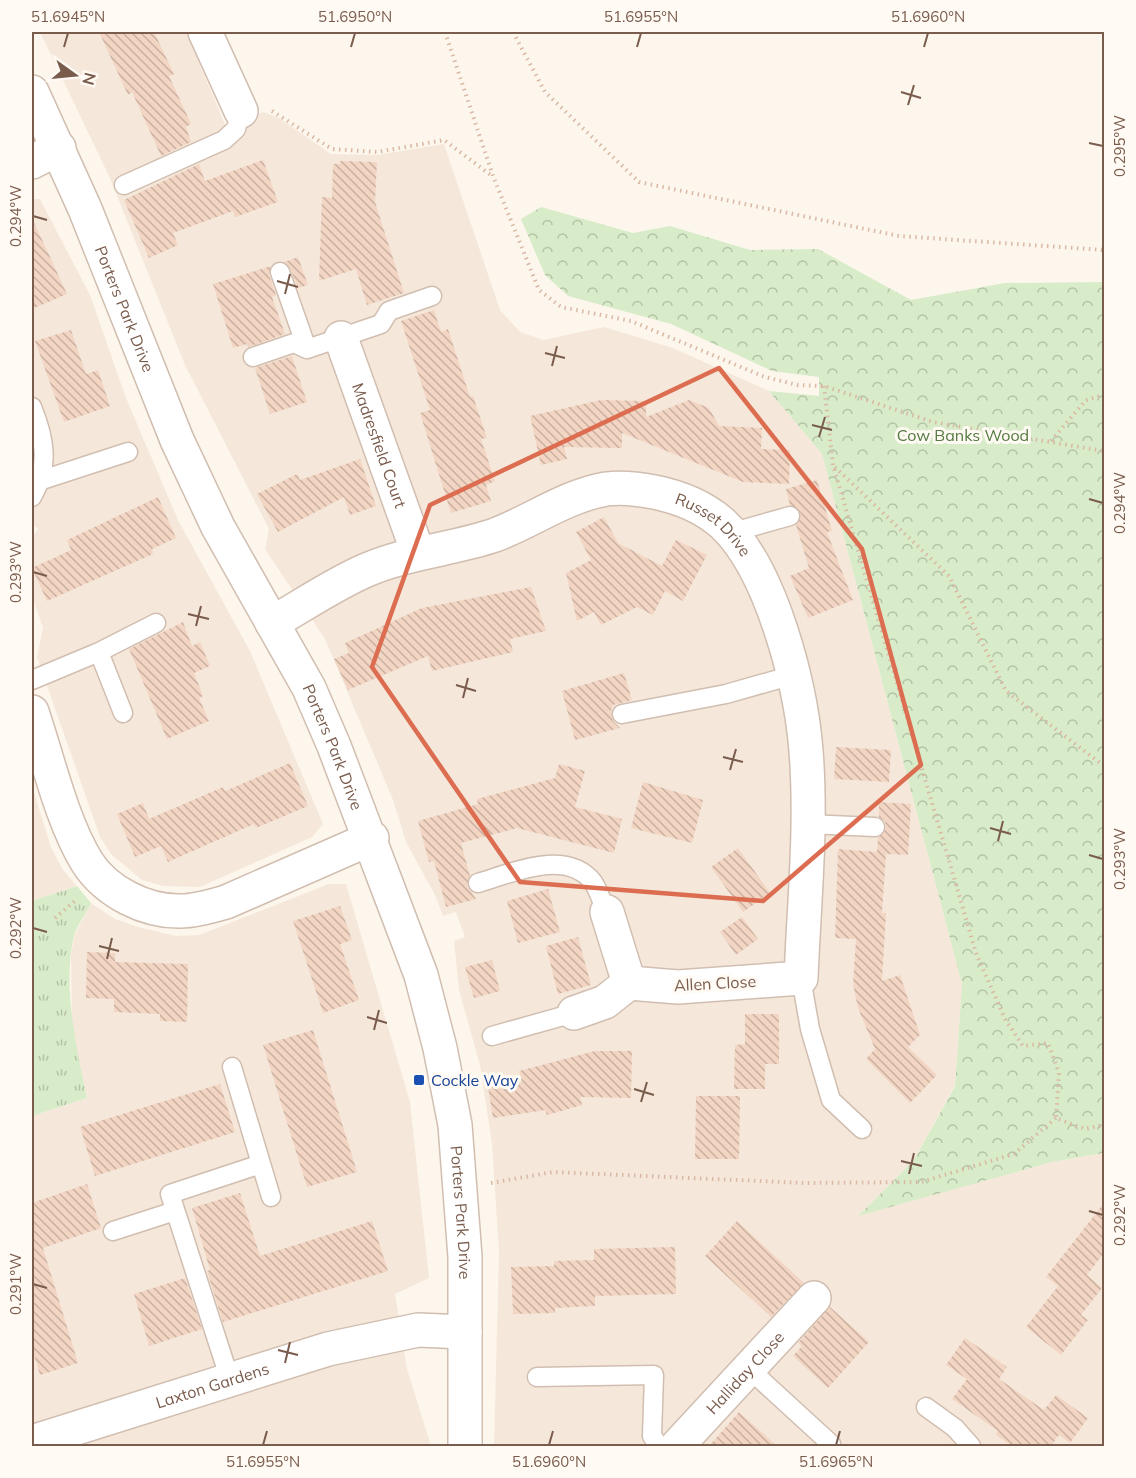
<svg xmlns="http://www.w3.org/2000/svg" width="1136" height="1478" font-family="Mulish,sans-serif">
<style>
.residential{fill:#f5e8da}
.grass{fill:url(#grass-tufts)}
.forest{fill:url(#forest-crowns)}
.building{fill:url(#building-back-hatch)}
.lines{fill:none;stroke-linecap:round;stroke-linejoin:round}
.service-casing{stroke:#d1beb0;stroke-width:21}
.minor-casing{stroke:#d1beb0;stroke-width:36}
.tertiary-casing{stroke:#d1beb0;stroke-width:36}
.path{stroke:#d9b8a5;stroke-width:4;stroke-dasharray:1.5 4.5;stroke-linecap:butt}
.service{stroke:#fff;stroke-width:18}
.minor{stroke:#fff;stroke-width:33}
.tertiary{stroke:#fff;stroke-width:33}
.marked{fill:none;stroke:#dc6d51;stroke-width:4.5;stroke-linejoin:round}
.ticks{fill:none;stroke:#7a5c4d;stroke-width:2}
.transit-dot{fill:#1a4fb4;stroke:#fffaf3;stroke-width:2}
.labels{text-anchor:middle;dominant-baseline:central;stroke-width:6;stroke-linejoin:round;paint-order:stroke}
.street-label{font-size:16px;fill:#7a5c4d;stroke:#fffaf3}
.park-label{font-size:16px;fill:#537a41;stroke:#fffaf3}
.transit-label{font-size:16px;fill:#164399;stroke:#fffaf3;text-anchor:start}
.neatline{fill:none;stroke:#7a5c4d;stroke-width:2}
.ticks-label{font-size:15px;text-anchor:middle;fill:#7a5c4d}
</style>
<defs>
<pattern id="grass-tufts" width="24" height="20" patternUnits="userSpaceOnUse" patternTransform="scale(1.5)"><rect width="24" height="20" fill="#d8ecc9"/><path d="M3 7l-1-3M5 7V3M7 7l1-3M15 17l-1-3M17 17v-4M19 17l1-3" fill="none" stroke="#b4c2a5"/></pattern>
<pattern id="forest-crowns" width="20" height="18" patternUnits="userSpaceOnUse" patternTransform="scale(1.5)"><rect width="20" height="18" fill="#d8ecc9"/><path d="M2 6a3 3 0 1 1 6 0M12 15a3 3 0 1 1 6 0" fill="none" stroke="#b4c2a5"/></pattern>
<pattern id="building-back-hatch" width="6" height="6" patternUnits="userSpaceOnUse" patternTransform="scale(1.5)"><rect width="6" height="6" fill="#f3d5c3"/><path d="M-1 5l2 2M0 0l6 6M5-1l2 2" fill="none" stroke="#cab0a1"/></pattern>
</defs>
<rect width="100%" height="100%" fill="#fdf6ec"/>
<!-- residential -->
<path class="residential" d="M40,32H186L226,127L263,112L279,118L331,154L377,155L444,144L500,310L520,332L543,340L604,327L673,348L769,391L822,454L962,984L955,1085L914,1160L859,1215L1052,1162L1104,1153V1446H494L499,1252L492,1144L480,1065L459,990L454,941L465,937L456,912L443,916L435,895L406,842L393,800L325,639L265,549L269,529L185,365L109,176Z
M32,199H40L90,295L126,398L179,522L250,651L323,824L312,837L200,887L163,886L142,880L111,854L100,837L37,657L43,628L32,596V536L38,529L32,524Z
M32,786L51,847L63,870L77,886L32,901Z
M329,884H346L410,1102L429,1278L395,1294L407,1369L431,1446H32V1116L87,1098L72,1029L71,954L75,934L91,903L115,919L138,927L176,936L199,935Z"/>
<!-- grass -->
<path class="grass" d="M77,886L91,903C86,914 77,925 74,936C62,986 77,1049 87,1098L32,1116V901Z"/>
<!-- forest -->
<path class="forest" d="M541,207L633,233L670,226L750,250L818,249L911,300L1005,283L1104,282V1153L1052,1162L858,1216L914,1160L955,1086L962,984L822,454L769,391L819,396V377L772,371L671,324L568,296L545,275L521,219Z"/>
<!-- building -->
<path class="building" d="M99,32H154L174,74L169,76L191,124L186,127L191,142L161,156L132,92L128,95Z
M263,160L278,202L235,217L233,211L173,233L178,245L149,258L124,200L199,164L205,181Z
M340,161L377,162L375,202L404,293L367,305L356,269L319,281L322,197L332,198L333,164H340Z
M32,218L67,294L32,309Z
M298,257L308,285L298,288L290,268L284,262Z
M271,266L269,275L276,295L272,297L285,334L248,347L247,344L233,348L213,284Z
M434,310L441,332L448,329L470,397L473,396L487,438L481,439L495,481L486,485L491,501L451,513L420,413L430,410L401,321Z
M71,330L86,374L98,370L110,406L64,422L35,341Z
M292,356L307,402L270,414L255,368Z
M601,400L646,401V417L689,400L709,408L719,426L762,428L761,449L790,450L789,484L743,482L622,433V448L564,447L567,459L541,465L530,416Z
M360,459L376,506L350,515L344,497L278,532L257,494L297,474L300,480Z
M817,480L832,531L827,532L853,600L808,618L790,576L809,568L796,525L801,514L797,508L790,505L786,489Z
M158,497L176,538L152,549L153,554L47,601L32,568L71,550L67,540Z
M604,517L618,543L662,566L676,540L707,555L683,601L665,591L653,615L637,607L601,625L594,612L577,621L566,573L591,560L576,532Z
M531,587L546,631L510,639L513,652L432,671L428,656L348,690L334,659L349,653L345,643L422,608Z
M183,622L192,646L200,642L210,666L194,673L203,696L199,698L209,721L167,739L129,649Z
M624,673L632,700L613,705L611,711L613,721L620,728L575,740L562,691Z
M836,747L891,750L889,782L834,779Z
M290,763L308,806L256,828L254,824L168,862L161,846L135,857L117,814L143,803L149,819L223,787L225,791Z
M559,764L585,771L575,807L622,819L614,853L517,828L461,843L470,876L467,886L476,899L446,907L434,861L429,862L418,821L478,804L477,799L555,778Z
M643,782L703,800L692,843L631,828Z
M879,802L911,804L908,855L886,854L882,913H886L882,981L900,975L920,1035L908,1047L937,1075L910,1103L866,1059L875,1049L858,1008L853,984L856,939L835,938L838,849L877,852L878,838L886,828L885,821L879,817Z
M738,848L770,893L743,912L711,867Z
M548,889L560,932L518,943L507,901Z
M340,906L352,940L340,944L359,1000L323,1013L293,921Z
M742,917L758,939L736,955L720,932Z
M578,937L591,985L558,994L546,946Z
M87,952L115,953V962L188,964L187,1022L160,1021V1014L114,1012V999L86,998Z
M492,960L500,991L474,998L465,967Z
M745,1014H779V1064H765V1089H734L735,1045L745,1044Z
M313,1030L357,1172L307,1187L263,1045Z
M595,1051H632L631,1098L580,1097L582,1105L547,1115L545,1110L493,1118L488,1087L522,1082L519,1071Z
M220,1084L235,1132L95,1176L80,1127Z
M696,1096H740L739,1159H695Z
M87,1184L101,1228L43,1248L78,1363L40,1375L32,1348V1203Z
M240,1193L260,1256L372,1221L388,1271L223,1322L207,1271L210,1270L192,1208Z
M1104,1203V1253L1087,1275L1102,1288L1081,1315L1088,1320L1061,1355L1026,1327L1058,1286L1046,1277Z
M737,1221L804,1283L771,1317L705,1256Z
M675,1247L676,1294L595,1296V1306L555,1308V1313L513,1314L511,1267L554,1266V1261L594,1260V1249Z
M185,1278L202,1329L149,1346L134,1294Z
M830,1307L869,1342L828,1388L793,1356L802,1346L798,1343Z
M965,1338L1007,1367L999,1379L1044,1410L1056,1395L1088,1418L1070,1443L1059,1435L1051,1446H1012L996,1435L998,1431L952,1399L967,1379L946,1365Z
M739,1412L777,1446H709Z"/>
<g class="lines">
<defs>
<path id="service" d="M124,185L224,140L236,129L241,111
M280,272L307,349
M253,357L294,343L307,349L381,324L389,311L432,296
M32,407C45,439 50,466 32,497
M42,480L128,452
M730,533L790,516
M32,680L99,652
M123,713L99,652L156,623
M622,714L726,694L793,675
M808,824L875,827
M478,883C512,873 566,848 593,882C599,891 602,903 607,912
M801,978L810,1029L831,1100L862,1129
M492,1036L574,1013
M232,1067L271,1197
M113,1231L175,1211
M748,1368L831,1444
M537,1377L654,1375L652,1436L659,1446
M230,1380L170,1194L261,1164
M926,1407L955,1428L971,1446"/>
<g id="minor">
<path d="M205,32L241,111"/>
<path d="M32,162L59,148"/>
<path id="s1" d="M341,338L418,553"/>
<path id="s2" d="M272,623C304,605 335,583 369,569C410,552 454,549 495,535C532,521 566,496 606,489C621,487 639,489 654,492C679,497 704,507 723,524C772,570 801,686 806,751C812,826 804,903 801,978L678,987L629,983"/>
<path d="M32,712C48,759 61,819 87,862C106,892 146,912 181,911C196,911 212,906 226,902L372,838"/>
<path d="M607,912L629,983"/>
<path d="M574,1013L605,1002L629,983"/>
<path id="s3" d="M32,1442L328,1349L418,1330L465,1332"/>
<path id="s4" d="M677,1446L814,1298"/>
</g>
<g id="tertiary">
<path id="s5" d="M32,92L85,209L177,440L218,527L309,688L334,746L421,975L440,1048L455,1125L465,1257V1446"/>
</g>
</defs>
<!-- service casing -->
<use href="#service" class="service-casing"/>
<!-- minor casing -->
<use href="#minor" class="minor-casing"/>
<!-- tertiary casing -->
<use href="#tertiary" class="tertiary-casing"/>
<!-- path -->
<path class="path" d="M445,32L493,176L539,290L561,307L631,321L765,377L798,385L824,386L933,422L1104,451
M513,32L545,92L639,182L899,236L1104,250
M272,111L332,149L377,152L444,140L492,176
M824,386L833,465L976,953L1005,1019L1023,1046L1048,1043L1059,1073L1056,1118L1085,1129L1104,1125
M1051,441L1086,400L1104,395
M835,467L949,576L1006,691L1104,766
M55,918L75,901
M491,1183L553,1172L805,1183L921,1182L1014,1154L1056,1118"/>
<!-- service -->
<use href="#service" class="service"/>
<!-- minor -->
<use href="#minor" class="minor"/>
<!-- tertiary -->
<use href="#tertiary" class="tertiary"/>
</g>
<!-- marked area -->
<path class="marked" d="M719,368L862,549L921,765L763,901L520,882L372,667L430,505Z"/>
<!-- ticks -->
<path class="ticks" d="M64,47L68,33M351,47L355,33M637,47L641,33M924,47L928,33M901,92L921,98M908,105L914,85M1089,143L1103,146M33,216L47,220M277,281L298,287M285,294L290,274M545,353L565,358M552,366L557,346M812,425L832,430M819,437L825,417M1089,499L1103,503M33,572L47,576M188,614L209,619M196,626L201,606M456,685L476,691M463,698L468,678M723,757L743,762M730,770L736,749M990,828L1011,834M998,841L1003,821M1089,855L1103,859M33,928L47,932M99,946L119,951M107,959L112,938M367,1017L387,1023M374,1030L379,1010M634,1089L654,1095M641,1102L647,1082M901,1161L922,1166M909,1174L914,1153M1089,1211L1103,1215M33,1284L47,1288M278,1350L298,1355M285,1363L290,1342M263,1445L267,1431M549,1445L553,1431M836,1445L840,1431"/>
<!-- markers -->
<rect class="transit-dot" x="413" y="1074" width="12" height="12" rx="3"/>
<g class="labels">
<!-- street labels -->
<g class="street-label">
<text stroke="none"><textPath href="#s5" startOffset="236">Porters Park Drive</textPath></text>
<text stroke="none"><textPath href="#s1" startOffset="114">Madresfield Court</textPath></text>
<text stroke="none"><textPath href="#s2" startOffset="480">Russet Drive</textPath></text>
<text stroke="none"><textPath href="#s5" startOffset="722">Porters Park Drive</textPath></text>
<text transform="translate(715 983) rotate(-3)">Allen Close</text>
<text stroke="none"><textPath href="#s5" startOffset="1208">Porters Park Drive</textPath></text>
<text stroke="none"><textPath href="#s4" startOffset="100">Halliday Close</textPath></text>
<text stroke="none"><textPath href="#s3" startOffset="189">Laxton Gardens</textPath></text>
</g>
<!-- park labels -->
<g class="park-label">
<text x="963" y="435">Cow Banks Wood</text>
</g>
<!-- transit labels -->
<g class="transit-label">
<text x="431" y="1080">Cockle Way</text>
</g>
</g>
<!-- border -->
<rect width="1136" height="1478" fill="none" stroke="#fffaf3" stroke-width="66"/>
<!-- north arrow -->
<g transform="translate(75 75) rotate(105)" stroke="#fffaf3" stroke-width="4.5" paint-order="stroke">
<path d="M0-4.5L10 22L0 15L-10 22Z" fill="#7a5c4d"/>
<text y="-9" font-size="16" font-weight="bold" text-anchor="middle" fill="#7a5c4d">N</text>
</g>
<rect x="33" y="33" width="1070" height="1412" class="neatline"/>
<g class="ticks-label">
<text x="68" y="22">51.6945°N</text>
<text x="355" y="22">51.6950°N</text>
<text x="641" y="22">51.6955°N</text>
<text x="928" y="22">51.6960°N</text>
<text transform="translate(1120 146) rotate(-90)" y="5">0.295°W</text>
<text transform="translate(16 216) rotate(-90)" y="5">0.294°W</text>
<text transform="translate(1120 503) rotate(-90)" y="5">0.294°W</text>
<text transform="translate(16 572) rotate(-90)" y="5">0.293°W</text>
<text transform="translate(1120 859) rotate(-90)" y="5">0.293°W</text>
<text transform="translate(16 928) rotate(-90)" y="5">0.292°W</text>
<text transform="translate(1120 1215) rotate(-90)" y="5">0.292°W</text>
<text transform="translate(16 1284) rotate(-90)" y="5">0.291°W</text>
<text x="263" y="1467">51.6955°N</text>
<text x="549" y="1467">51.6960°N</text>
<text x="836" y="1467">51.6965°N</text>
</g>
</svg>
